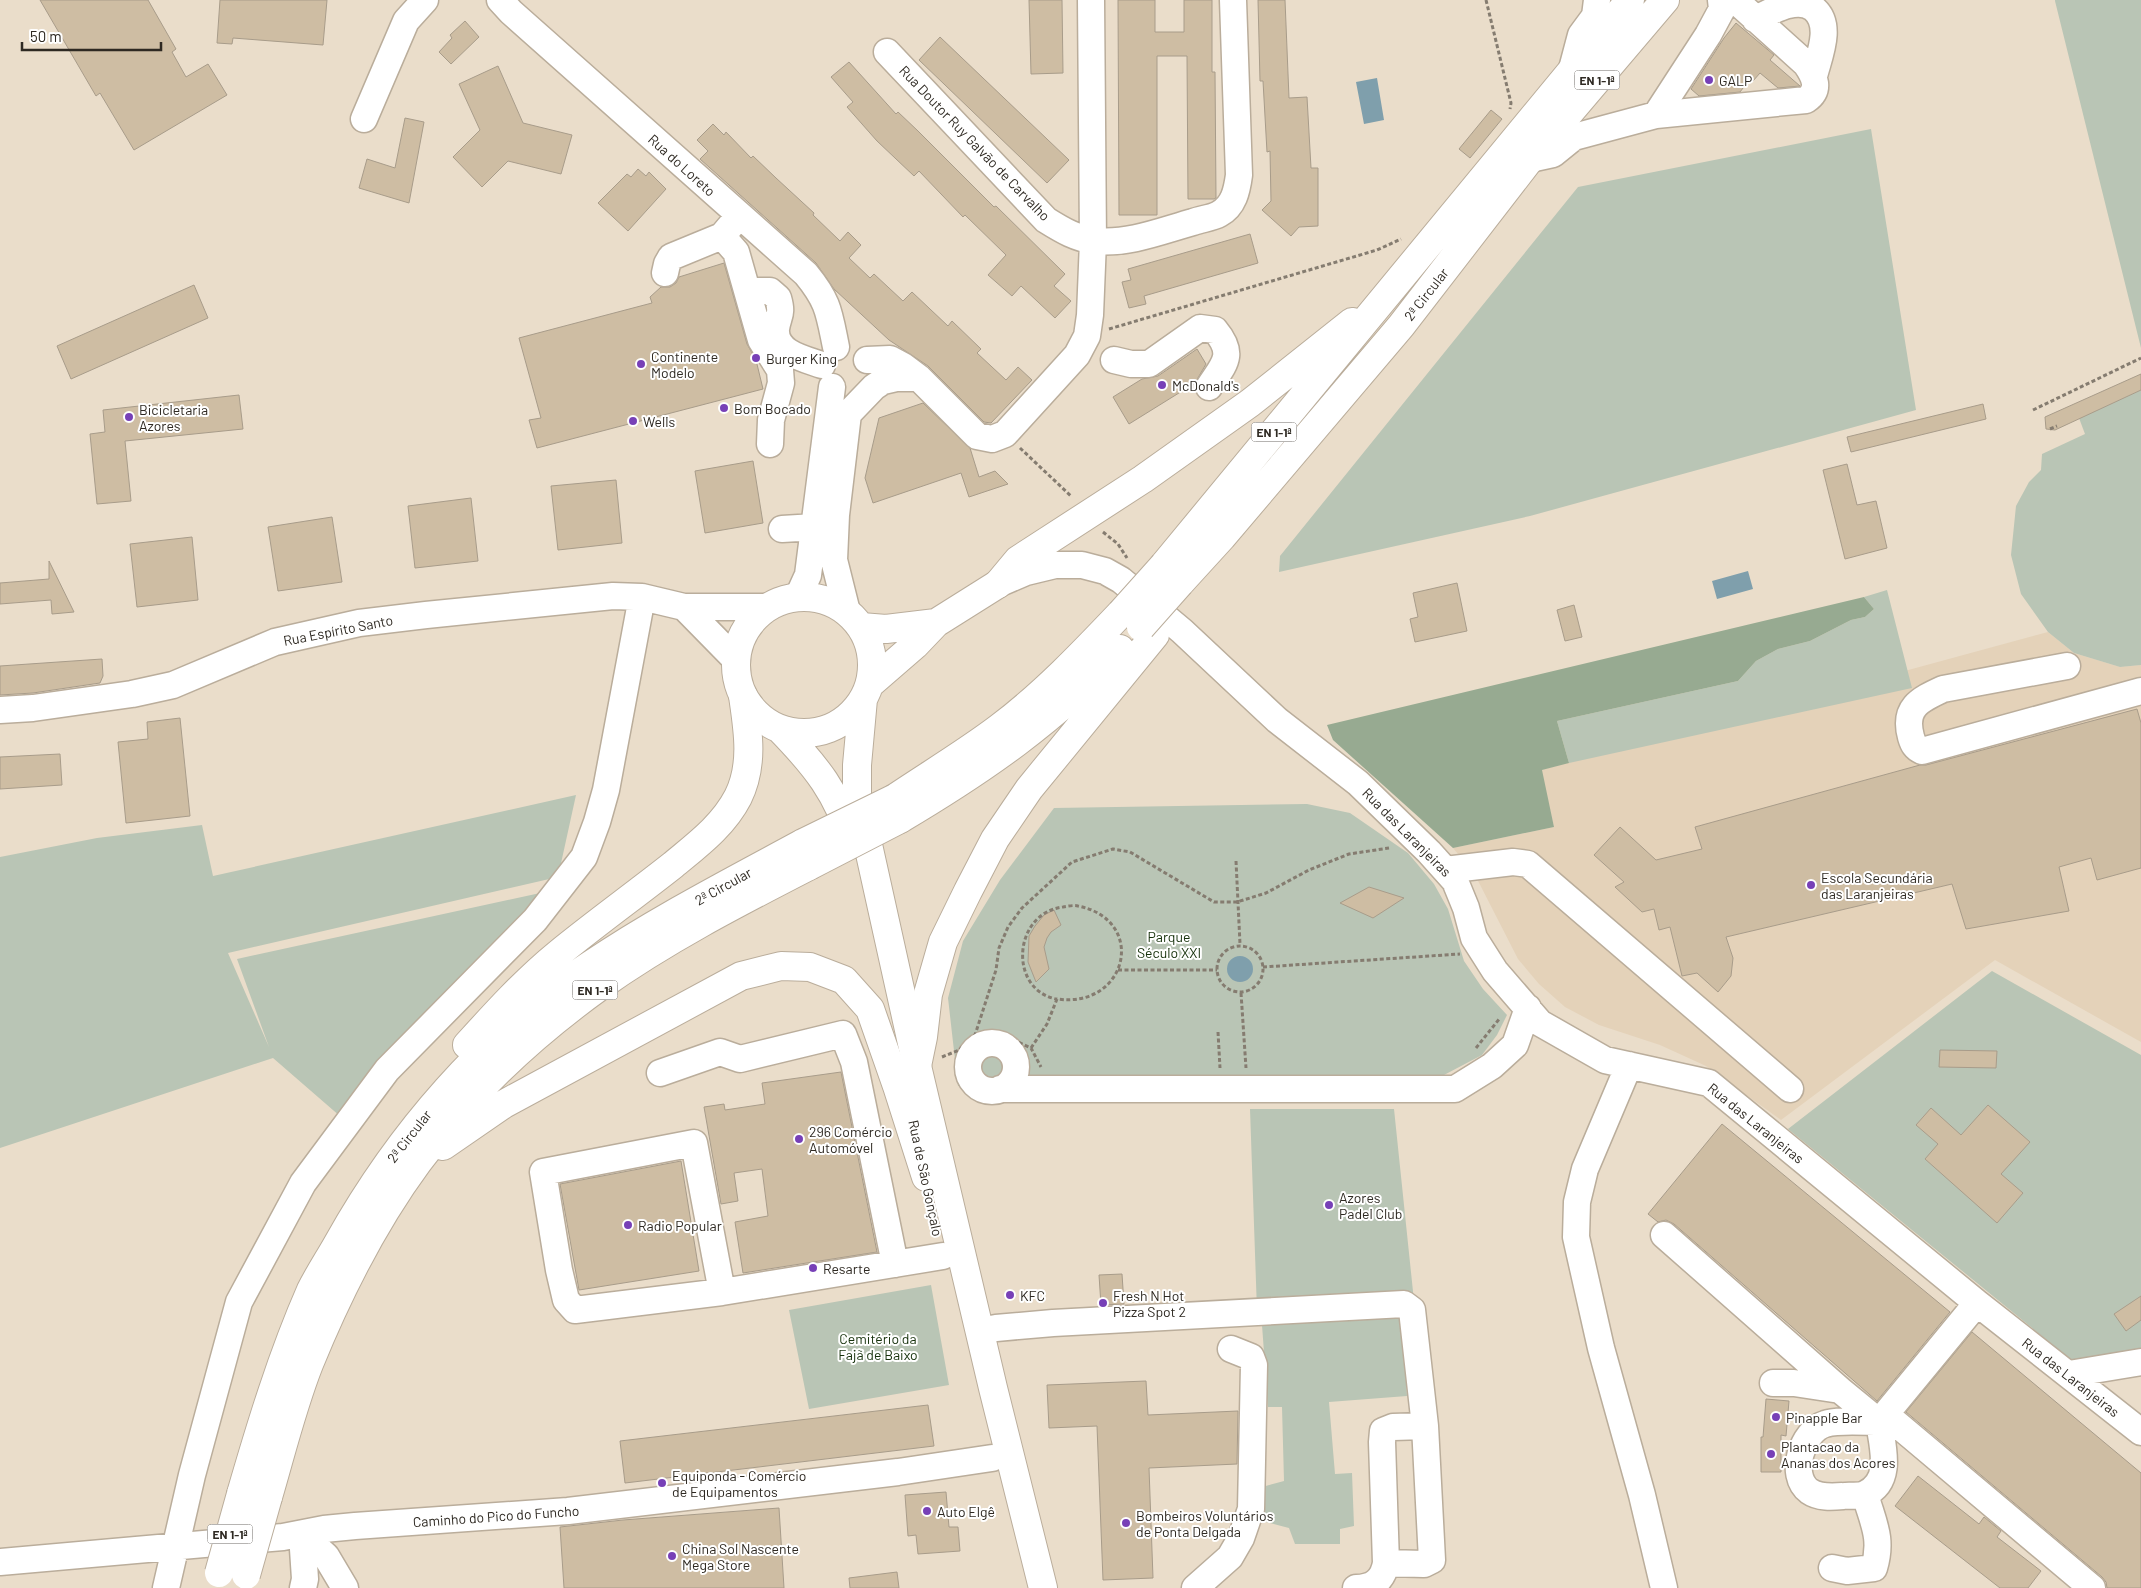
<svg xmlns="http://www.w3.org/2000/svg" width="2141" height="1588" font-family="Barlow,sans-serif">
<style>
.built{fill:#e4d2b9}
.green{fill:#b9c5b5}
.forest{fill:#97aa91}
.water{fill:#7f9fac}
.building{fill:#cebda3;stroke:#a89c8a}
.lines{fill:none;stroke-linecap:round;stroke-linejoin:round}
.minor-casing{stroke:#baad9b;stroke-width:29}
.major-casing{stroke:#baad9b;stroke-width:30}
.highway-casing{stroke:#baad9b;stroke-width:30}
.path{stroke:#857c70;stroke-width:3;stroke-dasharray:4 2.5;stroke-linecap:butt}
.minor{stroke:#fff;stroke-width:26}
.major{stroke:#fff;stroke-width:28}
.highway{stroke:#fff;stroke-width:28}
.highway-bridge-casing{stroke:#baad9b;stroke-width:30;stroke-linecap:butt}
.highway-bridge{stroke:#fff;stroke-width:28}
.poi-dot{fill:#7740b7;stroke:#fff;stroke-width:2}
.labels{text-anchor:middle;dominant-baseline:central;stroke-width:4;stroke-linejoin:round;paint-order:stroke}
.shield{fill:#fff;stroke:#6d6964;stroke-width:1}
.shield-label{font-size:12px;font-weight:bold;fill:#2e2922}
.poi-label{font-size:14px;fill:#2e2922;stroke:#fff;text-anchor:start}
.street-label{font-size:14px;fill:#2e2922;stroke:#fff}
.park-label{font-size:14px;fill:#16310b;stroke:#fff}
</style>
<rect width="100%" height="100%" fill="#eaddca"/>
<!-- built -->
<path class="built" d="M2048,632L2074,653L2120,667L2141,665V1042L1995,960L1781,1120L1706,1066L1660,1045L1599,1025L1565,1007L1539,984L1518,959L1474,873L1453,848L1554,827L1541,770Z"/>
<!-- green -->
<path class="green" d="M2055,0H2141V348L2055,1Z
M1871,129L1916,410L1530,516L1279,572L1280,556L1578,187Z
M2141,390V665L2120,667L2074,653L2048,632L2021,594L2011,555L2016,506L2029,482L2041,470L2042,454L2085,434L2079,418Z
M1887,590L1912,688L1569,763L1557,721L1738,681L1756,661L1778,649L1810,641L1851,620L1865,617L1874,609L1864,597Z
M576,795L558,877L228,953L269,1047L237,959L554,890L341,1117L273,1058L0,1148V857L97,838L202,825L213,876Z
M1307,804L1350,813L1408,853L1434,884L1448,909L1464,961L1483,989L1507,1015L1497,1035L1482,1055L1444,1075L958,1086L948,998L963,941L1000,880L1054,808Z
M1992,971L2141,1055V1355L2080,1367L1788,1129Z
M1250,1109H1394L1414,1301L1257,1311Z
M931,1285L949,1385L809,1409L789,1310Z
M1402,1315L1407,1396L1329,1402L1335,1474L1352,1473L1354,1526L1340,1529V1544H1295L1289,1528L1262,1521V1487L1284,1481L1282,1407H1268L1262,1325Z"/>
<!-- forest -->
<path class="forest" d="M1864,597L1874,609L1865,617L1851,620L1810,641L1778,649L1756,661L1738,681L1557,721L1569,763L1542,770L1554,827L1453,848L1333,740L1327,725Z"/>
<!-- water -->
<path class="water" d="M1377,78L1384,120L1364,124L1356,82Z
M1748,571L1753,589L1717,599L1712,581Z
M1227 969a13 13 0 1 1 26 0a13 13 0 1 1-26 0Z"/>
<!-- building -->
<path class="building" d="M40,0H148L176,49L172,52L186,77L208,64L227,95L134,150L100,93L96,96Z
M220,0H327L323,45L233,38L232,44L217,43Z
M1029,0H1062L1063,73L1031,74Z
M1118,0H1155V32H1184V0H1212V72H1215L1216,198L1214,199H1188L1187,56H1157V215H1119Z
M1258,0H1285L1289,98L1307,97L1311,168H1318V226L1299,227L1291,236L1262,210L1271,201L1270,151L1267,152L1263,81H1260Z
M465,21L479,37L451,64L439,52L452,38L450,35Z
M1736,23L1774,55L1770,60L1800,86L1778,88L1760,73L1753,81L1750,79L1740,92L1699,96L1691,89L1724,38Z
M940,37L1069,160L1047,183L919,60Z
M849,62L896,114L898,112L918,131L994,207L996,206L1065,274L1054,286L1071,301L1055,318L1021,286L1012,296L988,275L1006,255L965,215L963,217L919,171L914,176L877,141L847,107L853,102L831,77Z
M498,66L523,123L572,135L561,174L508,161L482,187L453,157L480,130L459,84Z
M1491,110L1502,119L1470,158L1459,149Z
M405,118L424,122L409,203L359,188L367,159L395,168Z
M713,124L724,135L726,132L751,158L753,156L776,178L814,213L813,215L840,241L848,232L861,245L849,258L870,278L874,274L903,301L912,292L948,326L952,321L981,349L977,353L1006,380L1018,367L1032,380L991,423L984,422L928,366L889,340L834,289L816,263L700,159L708,151L697,140Z
M638,169L646,176L649,172L666,189L628,231L598,203L627,174L631,177Z
M1250,234L1258,263L1144,296L1146,304L1129,308L1122,282L1131,280L1128,269Z
M724,263L747,344L756,360L763,389L537,448L529,420L541,418L519,338L652,303L650,297L661,287H670L676,283L679,277Z
M194,285L208,318L71,379L57,346Z
M1197,349L1206,364L1195,383L1129,424L1113,397L1142,379L1158,376Z
M2141,374V390L2055,430L2046,429L2045,417Z
M239,395L243,429L125,441L131,501L97,504L90,434L105,432L103,410Z
M923,403L970,448L979,477L995,471L1008,484L969,497L961,473L873,503L865,478L879,418Z
M1983,404L1986,419L1851,452L1847,437Z
M753,461L763,523L705,533L695,471Z
M1847,464L1857,505L1876,501L1887,548L1845,559L1823,470Z
M616,480L622,543L558,550L551,486Z
M471,498L478,561L415,568L408,506Z
M332,517L342,582L278,591L268,527Z
M192,537L198,600L137,607L130,544Z
M49,561L74,612L52,614L51,600L0,604V583L49,579Z
M1457,583L1467,631L1415,642L1410,619L1418,617L1413,593Z
M1574,605L1582,637L1565,641L1557,610Z
M102,659L103,676L100,683L33,693L0,695V666Z
M2137,709L2141,723V868L2097,880L2091,858L2059,867L2069,911L1966,929L1952,884L1726,937L1733,958L1731,976L1718,992L1697,973L1682,976L1670,927L1659,930L1654,909L1642,912L1615,887L1624,882L1594,855L1620,827L1656,860L1702,849L1695,827L1920,765H1926Z
M180,718L190,816L126,823L118,742L148,739L147,722Z
M60,754L62,785L0,789V757Z
M1369,887L1404,898L1373,918L1340,903Z
M1054,910L1061,925L1051,932L1047,938L1044,947L1049,969L1036,982L1028,962L1029,936L1035,926L1044,915Z
M1940,1050L1997,1051L1996,1068L1939,1067Z
M841,1072L877,1252L743,1273L735,1222L768,1216L762,1169L734,1173L738,1201L721,1204L704,1107L724,1104L725,1110L765,1104L762,1083Z
M1988,1105L2030,1142L2001,1174L2023,1193L1997,1223L1925,1159L1938,1144L1916,1125L1931,1108L1961,1135Z
M1722,1124L1950,1312L1877,1401L1674,1224L1666,1220L1658,1222L1648,1214Z
M681,1161L699,1271L579,1290L560,1184Z
M1122,1274L1124,1304L1101,1305L1099,1275Z
M2141,1296V1320L2126,1331L2114,1314Z
M1972,1332L2141,1473V1588H2107L2106,1582L2102,1577L1906,1412Z
M1146,1381L1148,1415L1238,1411L1237,1464L1149,1468L1153,1578L1103,1580L1097,1426L1049,1428L1047,1385Z
M1766,1399L1789,1401L1786,1436L1781,1435V1472H1761V1437H1763Z
M928,1405L934,1446L625,1483L620,1441Z
M1918,1476L1979,1524L1984,1517L2001,1531L1997,1537L2041,1571L2028,1588H2000L1895,1506Z
M946,1492L949,1527H958L960,1551L918,1554L916,1535L908,1536L905,1495Z
M779,1508L784,1588H564L560,1527L623,1520Z
M897,1572L899,1588H850L849,1578Z"/>
<g class="lines">
<defs>
<path id="minor" d="M500,0L511,12L806,274C829,302 829,313 836,347
M1755,19C1766,14 1777,8 1788,5C1797,3 1807,3 1814,9C1833,25 1819,56 1814,76
M887,52L1046,220C1062,230 1077,239 1096,241C1129,244 1161,231 1193,222C1201,219 1212,218 1219,214C1234,206 1237,190 1239,175L1233,0
M1572,69L1581,35L1595,16L1597,0
M1656,115L1806,100C1821,90 1815,77 1806,64L1735,0
M364,119L406,21L425,0
M1530,159L1553,154L1574,137L1656,115L1708,35L1722,9L1721,0
M722,236L736,252L761,340L780,370L781,383L771,420L770,444
M665,273L667,264L671,257L722,236L733,223
M757,291H770L778,298C783,315 778,315 776,329C774,353 805,359 822,365
M867,360L890,359L903,366L919,378L977,436L992,439L1005,434L1077,355L1087,336L1090,315L1093,241L1091,0
M1114,360L1131,364H1149L1200,328L1215,330C1236,355 1224,364 1209,387
M782,529L815,527
M998,584L1026,572L1055,565H1082L1105,571L1121,580L1182,631L1277,720L1358,783L1429,852L1455,881L1466,908L1474,938L1495,971L1540,1023L1605,1060L1709,1083L1977,1303L2141,1432
M798,597L808,575L832,387
M684,607L736,660
M847,612L834,560L836,515L848,414L874,387L883,381L896,378H919
M2067,666L1943,689C1919,700 1903,708 1911,737C1913,744 1915,748 1922,751L2141,691
M0,710L33,708L132,694L173,685L275,642L359,623L426,615L613,596L642,597L684,607H768
M1445,870L1513,862L1528,864L1790,1089
M968 1067a24 24 0 1 1 48 0a24 24 0 1 1-48 0Z
M1629,1065L1585,1169L1577,1202L1576,1237L1601,1348L1642,1495L1664,1588
M660,1073L720,1052L740,1059L843,1034L854,1062L895,1264
M1000,1089H1455L1492,1066L1515,1045L1528,1008
M1664,1235L1840,1390
M722,1292L694,1143L543,1172L559,1270L566,1300L575,1310L722,1292L943,1256
M980,1331L996,1328L1053,1323L1404,1304L1412,1310L1425,1426L1393,1427L1383,1431L1382,1442L1386,1563C1383,1580 1373,1588 1356,1588
M2069,1374L2141,1362
M1773,1383H1794L1840,1390L1879,1422C1882,1445 1894,1481 1865,1494C1859,1497 1849,1495 1843,1496C1832,1497 1819,1498 1809,1491C1788,1475 1802,1431 1825,1424C1836,1420 1865,1422 1879,1422L1977,1303
M1885,1414L2092,1588
M302,1534L326,1556L345,1588
M302,1534L305,1579L303,1588
M0,1562L283,1537L324,1529L355,1526L568,1511L898,1472L992,1458
M1386,1563L1424,1564L1432,1560L1425,1426
M1832,1568L1847,1571L1874,1568C1883,1538 1873,1523 1865,1494
M166,1588L192,1475L239,1302L303,1183L387,1070L535,920L584,857L597,822L606,790L642,597
M1195,1588L1230,1557L1241,1538L1251,1509L1254,1365L1251,1357L1231,1349"/>
<path id="major" d="M736 665a68 68 0 1 1 136 0a68 68 0 1 1-136 0Z
M861,627L886,629L936,623
M870,684L915,645L936,623L998,584
M863,699L857,765V795L917,1066L993,1388L1043,1588
M780,729C815,765 839,794 853,844"/>
<path id="highway" d="M1164,565L1630,0
M1180,583L1222,537L1401,326L1530,159L1665,0
M998,584L1018,560L1143,479L1250,403L1352,322
M895,798C929,775 966,753 999,728C1044,694 1083,653 1121,613
M900,819C981,771 1057,719 1120,649
M467,1045C496,1013 525,981 558,954C596,923 635,895 673,865C697,845 723,826 738,797C754,765 748,730 743,696
M917,1066L923,1037L928,994L943,942L968,891L995,839L1029,789L1155,635
M443,1146L504,1104L741,976L781,966L810,967L844,980L870,1009L897,1086L926,1177
M241,1494C261,1425 282,1356 311,1290C319,1274 329,1259 338,1243C399,1134 484,1035 589,966C657,920 731,882 803,843
M268,1497C281,1453 292,1407 309,1364C338,1293 373,1223 418,1162C468,1095 531,1036 599,987C665,940 737,903 809,866"/>
</defs>
<!-- minor casing -->
<use href="#minor" class="minor-casing"/>
<!-- major casing -->
<use href="#major" class="major-casing"/>
<!-- highway casing -->
<use href="#highway" class="highway-casing"/>
<!-- path -->
<path class="path" d="M1486,0L1511,103L1510,109
M1109,329L1377,250L1401,239
M2033,410L2141,358
M2050,429L2057,426
M1020,448L1072,497
M1103,532L1118,544L1127,558
M1236,861L1240,944
M1217 969a23 23 0 1 1 46 0a23 23 0 1 1-46 0Z
M1263,967L1460,954
M1118,970H1217
M1241,993L1246,1068
M1218,1032L1220,1068
M975,1035H1003L1031,1048L1041,1067
M1031,1048L1047,1024L1057,999C1128,1009 1148,920 1078,906C1074,905 1068,906 1063,907C1013,913 1008,989 1056,999
M1476,1048L1500,1018
M942,1057L959,1050L975,1035L996,970L999,948L1008,927L1022,908L1072,862L1113,849L1130,852L1214,902H1237L1266,893L1309,870L1349,854L1389,848"/>
<!-- minor -->
<use href="#minor" class="minor"/>
<!-- major -->
<use href="#major" class="major"/>
<!-- highway -->
<use href="#highway" class="highway"/>
<defs>
<path id="highway-bridge" d="M1121,613L1164,565
M1141,627L1180,583
M803,843L895,798
M809,866L900,819
M219,1573L241,1494
M246,1575L268,1497"/>
</defs>
<!-- highway-bridge casing -->
<use href="#highway-bridge" class="highway-bridge-casing"/>
<!-- highway-bridge -->
<use href="#highway-bridge" class="highway-bridge"/>
</g>
<!-- markers -->
<g class="poi-dot">
<circle cx="1709" cy="80" r="5"/>
<circle cx="756" cy="358" r="5"/>
<circle cx="641" cy="364" r="5"/>
<circle cx="1162" cy="385" r="5"/>
<circle cx="724" cy="408" r="5"/>
<circle cx="129" cy="417" r="5"/>
<circle cx="633" cy="421" r="5"/>
<circle cx="1811" cy="885" r="5"/>
<circle cx="799" cy="1139" r="5"/>
<circle cx="1329" cy="1205" r="5"/>
<circle cx="628" cy="1225" r="5"/>
<circle cx="813" cy="1268" r="5"/>
<circle cx="1010" cy="1295" r="5"/>
<circle cx="1103" cy="1303" r="5"/>
<circle cx="1776" cy="1417" r="5"/>
<circle cx="1771" cy="1454" r="5"/>
<circle cx="662" cy="1483" r="5"/>
<circle cx="927" cy="1511" r="5"/>
<circle cx="1126" cy="1523" r="5"/>
<circle cx="672" cy="1556" r="5"/>
</g>
<g class="labels">
<!-- shield labels -->
<g class="shield">
<rect x="1574.5" y="70.5" width="45" height="19" rx="4"/>
<rect x="1251.5" y="422.5" width="45" height="19" rx="4"/>
<rect x="572.5" y="980.5" width="45" height="19" rx="4"/>
<rect x="207.5" y="1524.5" width="45" height="19" rx="4"/>
</g>
<g class="shield-label">
<text x="1597" y="80">EN 1-1ª</text>
<text x="1274" y="432">EN 1-1ª</text>
<text x="595" y="990">EN 1-1ª</text>
<text x="230" y="1534">EN 1-1ª</text>
</g>
<!-- poi labels -->
<g class="poi-label">
<text x="1719" y="80">GALP</text>
<text x="651" y="356">Continente<tspan x="651" dy="16">Modelo</tspan></text>
<text x="766" y="358">Burger King</text>
<text x="1172" y="385">McDonald's</text>
<text x="734" y="408">Bom Bocado</text>
<text x="139" y="409">Bicicletaria<tspan x="139" dy="16">Azores</tspan></text>
<text x="643" y="421">Wells</text>
<text x="1821" y="877">Escola Secundária<tspan x="1821" dy="16">das Laranjeiras</tspan></text>
<text x="809" y="1131">296 Comércio<tspan x="809" dy="16">Automóvel</tspan></text>
<text x="1339" y="1197">Azores<tspan x="1339" dy="16">Padel Club</tspan></text>
<text x="638" y="1225">Radio Popular</text>
<text x="823" y="1268">Resarte</text>
<text x="1020" y="1295">KFC</text>
<text x="1113" y="1295">Fresh N Hot<tspan x="1113" dy="16">Pizza Spot 2</tspan></text>
<text x="1786" y="1417">Pinapple Bar</text>
<text x="1781" y="1446">Plantacao da<tspan x="1781" dy="16">Ananas dos Acores</tspan></text>
<text x="672" y="1475">Equiponda - Comércio<tspan x="672" dy="16">de Equipamentos</tspan></text>
<text x="937" y="1511">Auto Elgê</text>
<text x="1136" y="1515">Bombeiros Voluntários<tspan x="1136" dy="16">de Ponta Delgada</tspan></text>
<text x="682" y="1548">China Sol Nascente<tspan x="682" dy="16">Mega Store</tspan></text>
</g>
<!-- street labels -->
<g class="street-label">
<text transform="translate(975 143) rotate(46)">Rua Doutor Ruy Galvão de Carvalho</text>
<text transform="translate(682 165) rotate(42)">Rua do Loreto</text>
<text transform="translate(1426 294) rotate(-52)">2ª Circular</text>
<text transform="translate(338 630) rotate(-11)">Rua Espírito Santo</text>
<text transform="translate(1407 832) rotate(45)">Rua das Laranjeiras</text>
<text transform="translate(723 886) rotate(-29)">2ª Circular</text>
<text transform="translate(1756 1123) rotate(39)">Rua das Laranjeiras</text>
<text transform="translate(409 1136) rotate(-52)">2ª Circular</text>
<text transform="translate(926 1178) rotate(78)">Rua de São Gonçalo</text>
<text transform="translate(2071 1377) rotate(38)">Rua das Laranjeiras</text>
<text transform="translate(496 1516) rotate(-4)">Caminho do Pico do Funcho</text>
</g>
<!-- park labels -->
<g class="park-label">
<text x="1169" y="936">Parque<tspan x="1169" dy="16">Século XXI</tspan></text>
<text x="878" y="1338">Cemitério da<tspan x="878" dy="16">Fajã de Baixo</tspan></text>
</g>
</g>
<!-- scale -->
<path d="M22 42v8h139v-8" fill="none" stroke="#2e2922" stroke-width="2.5"/>
<text x="30" y="42" font-size="15" fill="#2e2922" stroke="#ffffff" stroke-width="4" paint-order="stroke">50 m</text>
</svg>
